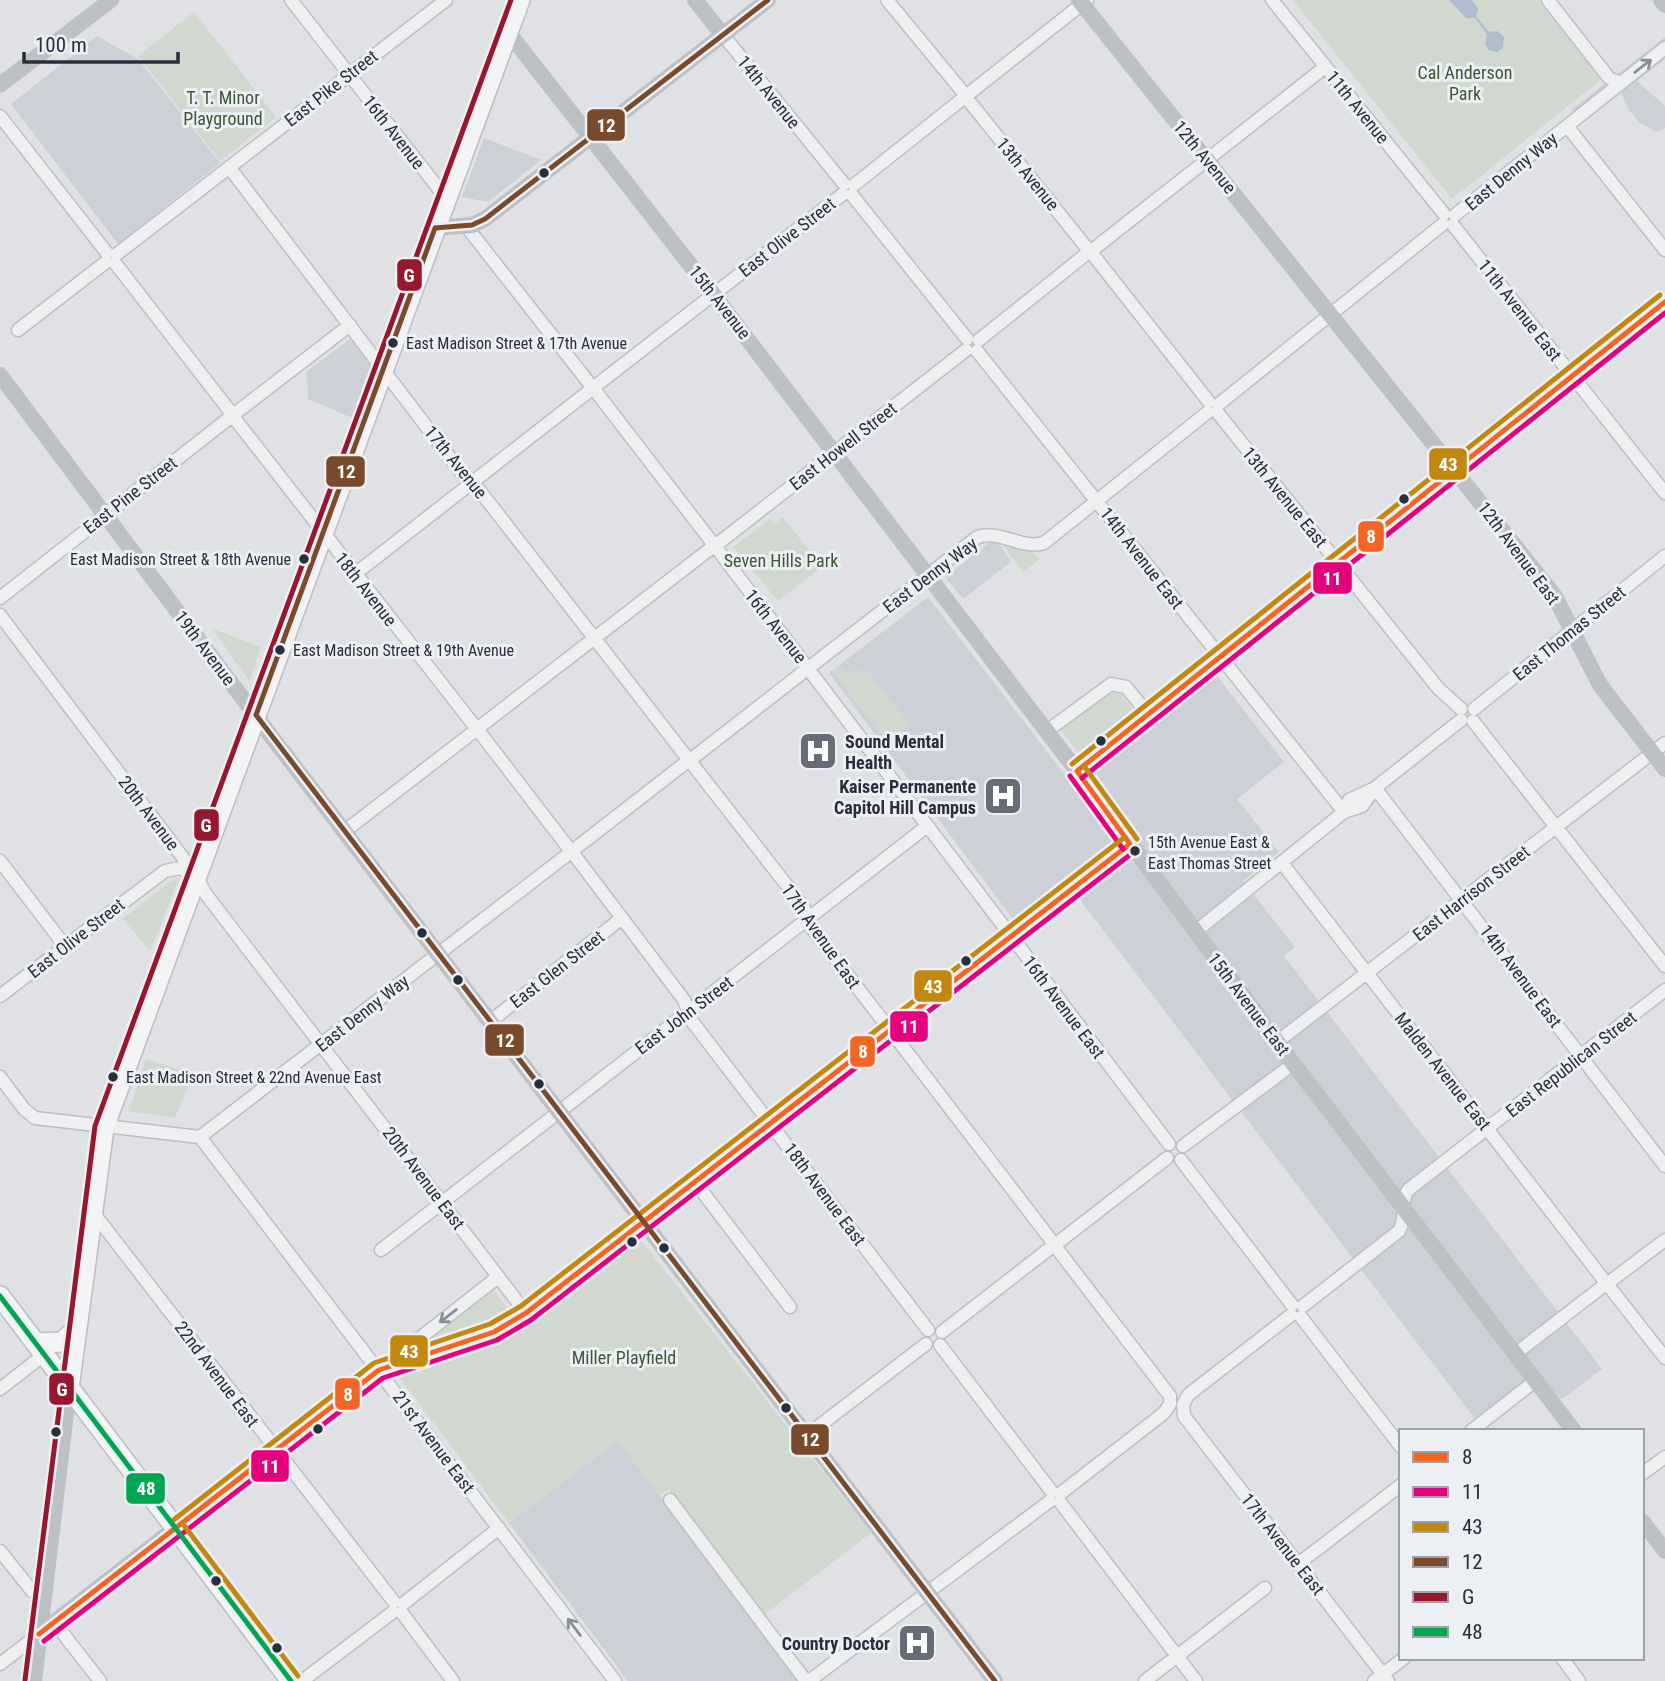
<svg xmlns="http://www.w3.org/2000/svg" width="1665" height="1681" font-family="'Roboto Condensed',sans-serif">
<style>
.built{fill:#cdd1d7}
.green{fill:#d0d8cf}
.water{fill:#aebece}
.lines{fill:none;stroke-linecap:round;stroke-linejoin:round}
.street-casing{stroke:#bdbfc2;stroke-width:15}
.primary-casing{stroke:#bcbec1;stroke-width:22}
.street{stroke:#eeeff1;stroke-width:12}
.secondary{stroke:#bdc0c4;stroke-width:16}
.primary{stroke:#f3f4f5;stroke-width:19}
.bus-1-casing{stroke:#eceff4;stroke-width:10}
.bus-2-casing{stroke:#eceff4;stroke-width:10}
.bus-3-casing{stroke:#eceff4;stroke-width:10}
.bus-4-casing{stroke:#eceff4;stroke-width:10}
.bus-5-casing{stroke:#eceff4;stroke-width:10}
.bus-6-casing{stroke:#eceff4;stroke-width:10}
.bus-1{stroke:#f26522;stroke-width:5}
.bus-2{stroke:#e5007d;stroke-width:5}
.bus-3{stroke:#c3880f;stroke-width:5}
.bus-4{stroke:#7a4b2a;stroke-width:5}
.bus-5{stroke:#96172e;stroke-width:5}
.bus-6{stroke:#00a651;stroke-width:5}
.oneway{stroke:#8a8f96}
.bus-dot{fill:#272f3c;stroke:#eceff4;stroke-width:2.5}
.labels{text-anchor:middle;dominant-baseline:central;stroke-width:6;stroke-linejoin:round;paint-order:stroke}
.bus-label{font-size:16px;fill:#272f3c;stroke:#eceff4;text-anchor:start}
.park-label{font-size:18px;fill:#3c5735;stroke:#eceff4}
.street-label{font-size:18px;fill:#272f3c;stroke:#eceff4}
.poi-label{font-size:18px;font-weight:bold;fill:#272f3c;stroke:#eceff4;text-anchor:end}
.line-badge{stroke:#eceff4;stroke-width:2.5}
.badge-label{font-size:19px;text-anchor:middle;font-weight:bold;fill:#fff}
</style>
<rect width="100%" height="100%" fill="#dfe1e4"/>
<!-- built -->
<path class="built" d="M97,36L138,59L220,163L118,244L11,104Z
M1665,37V59L1637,81L1665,106V128L1656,132L1639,122L1629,110L1621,93L1581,124L1571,110Z
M484,138L541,160L488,202L462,197Z
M350,339L371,366L352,418L308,399L306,372Z
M992,541L999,543L1011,562L963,599L945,577Z
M928,597L1075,788L1217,676L1284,762L1237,799L1279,852L1243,881L1295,947L1284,956L1602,1369L1561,1400L1537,1371L1475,1419L1065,880L1013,919L829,673Z
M618,1440L801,1681H628L509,1523Z"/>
<!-- green -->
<path class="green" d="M1293,0H1540L1603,78L1452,199Z
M194,12L276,117L220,161L138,56Z
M783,517L822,567L778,601L733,547L770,519L774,524Z
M1002,544L1030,551L1040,559L1023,572Z
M213,629L261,647L249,682V681Z
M840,665L849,675L857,669L867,670L911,726L890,746L832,671Z
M1112,692L1121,694L1135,712L1080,755L1061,730Z
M176,877L179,879L150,951L123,919Z
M146,1059L193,1074L175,1118L129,1111Z
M640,1239L871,1533L765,1614L669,1489L660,1495L618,1440L509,1523L399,1377L499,1341L531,1323Z
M494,1290L511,1314L422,1346Z"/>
<!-- water -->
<path class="water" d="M1449,0H1472L1478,9L1476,16L1489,32L1497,31L1504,37L1503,48L1497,52L1489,50L1485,43L1487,34L1475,18H1466Z"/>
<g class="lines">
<defs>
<path id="street" d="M291,0L446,198
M887,0L962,91
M1272,0L1444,214
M1548,0L1609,78L1620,83
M723,35L844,184
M971,92L1087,0
M969,101L1086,247
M0,116L107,253
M1567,126L1665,250
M229,167L464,476L480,491L685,755
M854,185L961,100
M852,195L967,339
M1455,215L1665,48
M1453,225L1665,493
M466,226L589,383
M1095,248L1325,67
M117,254L446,0
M1094,256L1209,402
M115,263L229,410
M18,330L106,262
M979,340L1085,255
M977,351L1344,812
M598,384L843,194
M597,393L711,541
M1219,404L1443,224
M237,412L350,325
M1217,412L1438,688L1461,709
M235,419L473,724
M720,542L966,350
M718,550L1169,1144
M355,574L588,392
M0,598L228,419
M0,615L196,875L205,893L526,1313
M1474,709L1665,556
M1473,721L1665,966
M482,725L710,549
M1047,731L1111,684L1126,687L1149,715
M481,734L567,846
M694,757L976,538C998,528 1021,550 1044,543L1208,412
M693,765L803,906L811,927L1051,1240
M1375,788L1665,1166
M1344,812L1349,800L1375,788L1461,720
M345,831L472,733
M576,848L684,764
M575,856L684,1000L691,1020L928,1330
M0,861L65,946
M1282,863L1603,1279
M1195,932L1344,812L1362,806L1375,788
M0,996L165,871L180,868L196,875
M492,1020L622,918
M1277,1042L1665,743
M0,1077L24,1109L35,1118L200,1137L567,855
M200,1137L615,1681
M1183,1146L1293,1064
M1181,1160L1292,1305
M695,1182L790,1307
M92,1211L394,1602
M1060,1241L1167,1158
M381,1250L926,827
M1058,1250L1170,1396V1404L1164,1413L1061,1493
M1612,1280L1665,1240
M1611,1289L1665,1358
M1303,1306L1399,1231C1408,1217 1399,1202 1408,1190L1665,990
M1291,1315L1188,1395L1183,1405L1184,1416L1388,1681
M1301,1317L1401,1447
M942,1332L1049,1249
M940,1345L1052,1492
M1515,1354L1602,1287
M405,1361L411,1345L498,1277
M0,1389L45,1354
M1471,1431L1535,1381
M806,1436L926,1344
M1642,1474L1665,1457
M670,1500L806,1681
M1060,1502L1196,1681
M0,1551L32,1591L44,1595
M1298,1564L1401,1485
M403,1604L499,1528
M402,1613L453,1681
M54,1622L100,1681
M1562,1658L1579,1681
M0,1664L39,1634
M302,1681L393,1612
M809,1681L1050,1501
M1145,1681L1265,1588
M1374,1681L1404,1658"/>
<path id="primary" d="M0,1296L291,1681
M36,1343L62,1342L77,1328
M69,1388L104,1128L520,0"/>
</defs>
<!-- street casing -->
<use href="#street" class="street-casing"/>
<!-- primary casing -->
<use href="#primary" class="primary-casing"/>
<!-- street -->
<use href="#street" class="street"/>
<!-- secondary -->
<path class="secondary" d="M695,0L723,35
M1079,0L1554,595L1600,685L1665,769
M1661,0L1665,5
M508,32L713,294L1077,771L1286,1054L1574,1431
M0,85L111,0
M435,228L472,225L485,219L768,0
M0,375L265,728L995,1681
M1077,771L1665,302
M1642,1521L1665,1551
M39,1634L379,1370L494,1332L526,1313L1130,844
M34,1681L69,1388"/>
<!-- primary -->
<use href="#primary" class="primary"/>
<defs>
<path id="bus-1" d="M1077,771L1665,302
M1077,771L1130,844
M39,1634L379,1370L494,1332L526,1313L1130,844"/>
<path id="bus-2" d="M1070,776L1123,849
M1082,778L1665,313
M44,1641L383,1378L497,1340L531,1320L1135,851"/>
<path id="bus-3" d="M1072,764L1660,295
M1084,766L1137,839
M171,1522L374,1363L490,1324L521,1306L1125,837
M183,1524L298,1676"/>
<path id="bus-4" d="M435,228L472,225L485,219L768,0
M256,715L995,1681
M256,715L435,228"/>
<path id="bus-5" d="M25,1680L95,1126L511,0"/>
<path id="bus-6" d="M0,1296L291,1681"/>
</defs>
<!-- bus-1 casing -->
<use href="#bus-1" class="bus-1-casing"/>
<!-- bus-2 casing -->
<use href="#bus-2" class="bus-2-casing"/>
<!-- bus-3 casing -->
<use href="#bus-3" class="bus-3-casing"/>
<!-- bus-4 casing -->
<use href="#bus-4" class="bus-4-casing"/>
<!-- bus-5 casing -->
<use href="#bus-5" class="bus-5-casing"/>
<!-- bus-6 casing -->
<use href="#bus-6" class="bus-6-casing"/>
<!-- bus-1 -->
<use href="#bus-1" class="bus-1"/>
<!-- bus-2 -->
<use href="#bus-2" class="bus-2"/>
<!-- bus-3 -->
<use href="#bus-3" class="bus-3"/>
<!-- bus-4 -->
<use href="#bus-4" class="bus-4"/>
<!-- bus-5 -->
<use href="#bus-5" class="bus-5"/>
<!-- bus-6 -->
<use href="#bus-6" class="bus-6"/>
</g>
<!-- one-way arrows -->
<defs><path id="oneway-shaft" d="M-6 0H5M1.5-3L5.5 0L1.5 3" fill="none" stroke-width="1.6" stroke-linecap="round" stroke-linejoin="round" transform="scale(1.75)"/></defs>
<g class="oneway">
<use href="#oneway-shaft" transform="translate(1643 66) rotate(-38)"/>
<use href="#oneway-shaft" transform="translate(448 1316) rotate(142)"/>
<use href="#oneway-shaft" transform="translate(574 1627) rotate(-127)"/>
</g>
<!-- icons -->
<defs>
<symbol id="hospital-square" viewBox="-11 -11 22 22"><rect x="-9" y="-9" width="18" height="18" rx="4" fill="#676d77" stroke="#eceff4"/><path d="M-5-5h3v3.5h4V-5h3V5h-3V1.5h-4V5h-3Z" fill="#fff"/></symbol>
</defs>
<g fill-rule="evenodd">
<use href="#hospital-square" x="796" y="729" width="44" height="44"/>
<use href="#hospital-square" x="981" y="774" width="44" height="44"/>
<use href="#hospital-square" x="895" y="1621" width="44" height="44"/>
</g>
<!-- markers -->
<g class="bus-dot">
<circle cx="544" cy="173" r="6"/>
<circle cx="393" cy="343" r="6"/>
<circle cx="1404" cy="499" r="6"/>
<circle cx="304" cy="559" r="6"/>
<circle cx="280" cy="650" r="6"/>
<circle cx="1101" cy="741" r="6"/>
<circle cx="1135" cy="851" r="6"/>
<circle cx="422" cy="933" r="6"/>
<circle cx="966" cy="961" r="6"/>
<circle cx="458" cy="980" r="6"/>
<circle cx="113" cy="1077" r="6"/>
<circle cx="539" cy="1084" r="6"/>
<circle cx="632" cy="1242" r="6"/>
<circle cx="664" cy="1248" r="6"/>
<circle cx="786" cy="1408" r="6"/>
<circle cx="318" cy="1429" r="6"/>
<circle cx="56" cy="1432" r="6"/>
<circle cx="216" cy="1581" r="6"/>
<circle cx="277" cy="1648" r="6"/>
</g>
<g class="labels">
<!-- bus labels -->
<g class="bus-label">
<text x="406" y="343">East Madison Street &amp; 17th Avenue</text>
<text x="291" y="559" text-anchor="end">East Madison Street &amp; 18th Avenue</text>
<text x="293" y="650">East Madison Street &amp; 19th Avenue</text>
<text x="1148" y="842">15th Avenue East &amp;<tspan x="1148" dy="21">East Thomas Street</tspan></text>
<text x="126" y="1077">East Madison Street &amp; 22nd Avenue East</text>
</g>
<!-- park labels -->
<g class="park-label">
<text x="1465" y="72">Cal Anderson<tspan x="1465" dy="21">Park</tspan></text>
<text x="223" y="97">T. T. Minor<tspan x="223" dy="21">Playground</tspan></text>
<text x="781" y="560">Seven Hills Park</text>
<text x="624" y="1357">Miller Playfield</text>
</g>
<!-- street labels -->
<g class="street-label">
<text transform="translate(331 88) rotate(-38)">East Pike Street</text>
<text transform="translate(769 92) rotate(51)">14th Avenue</text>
<text transform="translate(1358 107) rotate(51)">11th Avenue</text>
<text transform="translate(394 132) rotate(52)">16th Avenue</text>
<text transform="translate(1205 157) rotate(51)">12th Avenue</text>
<text transform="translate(1511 171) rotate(-39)">East Denny Way</text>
<text transform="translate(1028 174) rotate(51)">13th Avenue</text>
<text transform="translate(787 237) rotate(-38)">East Olive Street</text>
<text transform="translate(720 302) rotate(52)">15th Avenue</text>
<text transform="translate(1520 310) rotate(52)">11th Avenue East</text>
<text transform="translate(843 446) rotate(-38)">East Howell Street</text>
<text transform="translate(456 462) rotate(51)">17th Avenue</text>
<text transform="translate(130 495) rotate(-38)">East Pine Street</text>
<text transform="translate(1285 497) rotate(51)">13th Avenue East</text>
<text transform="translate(1519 553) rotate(53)">12th Avenue East</text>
<text transform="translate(1142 558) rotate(52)">14th Avenue East</text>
<text transform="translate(930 575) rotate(-37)">East Denny Way</text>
<text transform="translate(366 589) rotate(52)">18th Avenue</text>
<text transform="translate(776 626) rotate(52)">16th Avenue</text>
<text transform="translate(1569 633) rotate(-39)">East Thomas Street</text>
<text transform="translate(205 648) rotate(53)">19th Avenue</text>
<text transform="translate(149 813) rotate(53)">20th Avenue</text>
<text transform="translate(1471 893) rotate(-38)">East Harrison Street</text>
<text transform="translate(821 936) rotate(55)">17th Avenue East</text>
<text transform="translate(76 938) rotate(-38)">East Olive Street</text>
<text transform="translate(557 969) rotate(-38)">East Glen Street</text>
<text transform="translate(1521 976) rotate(53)">14th Avenue East</text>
<text transform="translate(1249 1004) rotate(53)">15th Avenue East</text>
<text transform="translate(1064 1007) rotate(53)">16th Avenue East</text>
<text transform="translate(362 1013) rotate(-38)">East Denny Way</text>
<text transform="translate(684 1015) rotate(-37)">East John Street</text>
<text transform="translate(1571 1064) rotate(-38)">East Republican Street</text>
<text transform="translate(1443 1071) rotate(52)">Malden Avenue East</text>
<text transform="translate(424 1178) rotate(53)">20th Avenue East</text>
<text transform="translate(825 1194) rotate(53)">18th Avenue East</text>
<text transform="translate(217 1374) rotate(53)">22nd Avenue East</text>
<text transform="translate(434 1442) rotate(53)">21st Avenue East</text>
<text transform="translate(1283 1544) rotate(52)">17th Avenue East</text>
</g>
<!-- poi labels -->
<g class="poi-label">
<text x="845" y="741" text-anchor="start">Sound Mental<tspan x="845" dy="21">Health</tspan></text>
<text x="976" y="786">Kaiser Permanente<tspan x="976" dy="21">Capitol Hill Campus</tspan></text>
<text x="890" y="1643">Country Doctor</text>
</g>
</g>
<g class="line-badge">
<rect x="586" y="108" width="40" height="34" rx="7" fill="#7a4b2a"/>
<rect x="396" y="258" width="27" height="34" rx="7" fill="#96172e"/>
<rect x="1428" y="447" width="40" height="34" rx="7" fill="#c3880f"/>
<rect x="325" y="455" width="41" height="33" rx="7" fill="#7a4b2a"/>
<rect x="1357" y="520" width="28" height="33" rx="7" fill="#f26522"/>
<rect x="1312" y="561" width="41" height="34" rx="7" fill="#e5007d"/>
<rect x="193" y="808" width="27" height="34" rx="7" fill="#96172e"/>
<rect x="913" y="969" width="40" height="34" rx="7" fill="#c3880f"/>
<rect x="889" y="1010" width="40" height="33" rx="7" fill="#e5007d"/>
<rect x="484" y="1023" width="41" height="34" rx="7" fill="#7a4b2a"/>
<rect x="849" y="1035" width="27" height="33" rx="7" fill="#f26522"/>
<rect x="389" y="1334" width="40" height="34" rx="7" fill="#c3880f"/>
<rect x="48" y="1372" width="27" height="34" rx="7" fill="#96172e"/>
<rect x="334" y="1377" width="27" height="34" rx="7" fill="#f26522"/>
<rect x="790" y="1423" width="40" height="33" rx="7" fill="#7a4b2a"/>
<rect x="250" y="1449" width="40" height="34" rx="7" fill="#e5007d"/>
<rect x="125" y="1472" width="41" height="33" rx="7" fill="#00a651"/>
</g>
<g class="badge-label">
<text x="606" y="132">12</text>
<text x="409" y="282">G</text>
<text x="1448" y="471">43</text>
<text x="346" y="478">12</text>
<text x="1371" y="543">8</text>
<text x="1332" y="585">11</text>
<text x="206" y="832">G</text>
<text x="933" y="993">43</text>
<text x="909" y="1033">11</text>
<text x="505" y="1047">12</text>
<text x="863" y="1058">8</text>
<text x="409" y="1358">43</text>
<text x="62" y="1396">G</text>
<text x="348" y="1401">8</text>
<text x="810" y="1446">12</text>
<text x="270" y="1473">11</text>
<text x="146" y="1495">48</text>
</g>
<!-- legend -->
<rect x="1399" y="1429" width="245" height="231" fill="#eceff4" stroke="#9da2aa" stroke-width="2"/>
<rect x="1413" y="1452" width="35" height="10" fill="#f26522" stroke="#9da2aa" stroke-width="2"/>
<text x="1462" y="1464" font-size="21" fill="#272f3c">8</text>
<rect x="1413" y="1487" width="35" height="10" fill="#e5007d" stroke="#9da2aa" stroke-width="2"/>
<text x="1462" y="1499" font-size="21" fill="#272f3c">11</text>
<rect x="1413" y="1522" width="35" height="10" fill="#c3880f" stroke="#9da2aa" stroke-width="2"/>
<text x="1462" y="1534" font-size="21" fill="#272f3c">43</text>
<rect x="1413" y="1557" width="35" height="10" fill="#7a4b2a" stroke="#9da2aa" stroke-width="2"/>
<text x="1462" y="1569" font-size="21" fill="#272f3c">12</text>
<rect x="1413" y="1592" width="35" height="10" fill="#96172e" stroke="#9da2aa" stroke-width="2"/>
<text x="1462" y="1604" font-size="21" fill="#272f3c">G</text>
<rect x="1413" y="1627" width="35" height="10" fill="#00a651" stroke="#9da2aa" stroke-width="2"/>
<text x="1462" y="1639" font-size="21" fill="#272f3c">48</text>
<!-- scale -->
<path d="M24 52v10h154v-10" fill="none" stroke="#272f3c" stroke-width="3.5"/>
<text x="35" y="52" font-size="21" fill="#272f3c" stroke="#eceff4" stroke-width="5" paint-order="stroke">100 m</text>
</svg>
